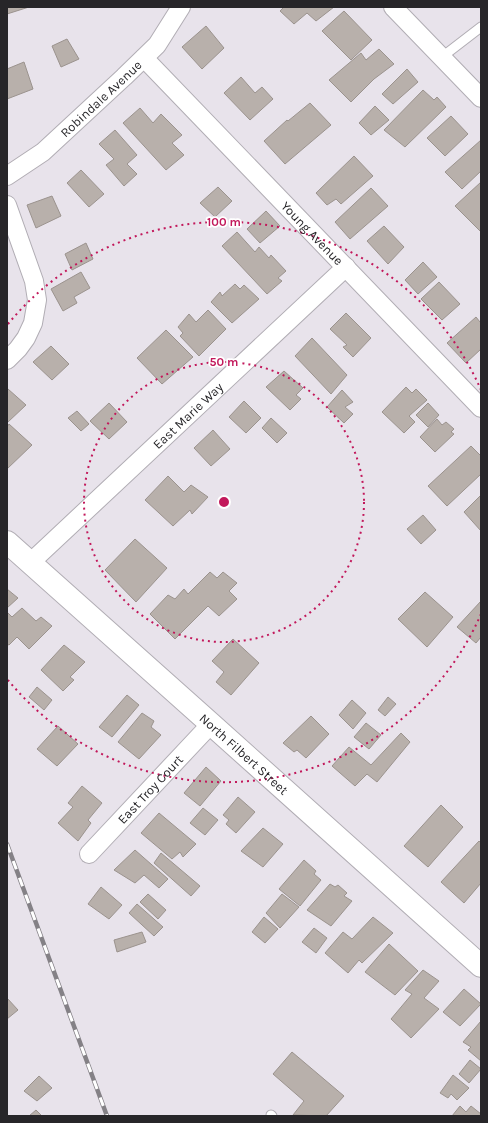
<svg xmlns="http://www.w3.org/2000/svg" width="488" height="1123" font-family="Karla,sans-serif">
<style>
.building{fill:#b8b0ab;stroke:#9b938e}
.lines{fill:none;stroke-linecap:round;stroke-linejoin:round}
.service-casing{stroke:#b1adb4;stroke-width:11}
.minor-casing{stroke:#b1adb4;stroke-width:20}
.tertiary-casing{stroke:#b1adb4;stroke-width:24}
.service{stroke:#fff;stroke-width:9}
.minor{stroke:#fff;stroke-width:18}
.tertiary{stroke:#fff;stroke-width:22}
.rail-casing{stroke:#848186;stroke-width:4.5}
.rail{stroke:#fff;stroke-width:3;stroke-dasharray:9;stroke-linecap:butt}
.ring{fill:none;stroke:#c2185b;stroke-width:2;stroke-dasharray:2 4}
.labels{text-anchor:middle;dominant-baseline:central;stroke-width:3.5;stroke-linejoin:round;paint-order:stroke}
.street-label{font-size:13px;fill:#272629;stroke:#fff}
.centre{fill:#c2185b;stroke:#fff;stroke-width:2}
.ring-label{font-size:12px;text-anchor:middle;font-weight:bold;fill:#c2185b;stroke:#fff;stroke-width:3.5;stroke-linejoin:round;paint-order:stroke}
</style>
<rect width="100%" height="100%" fill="#e8e3eb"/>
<!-- building -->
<path class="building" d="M7,7H29L7,14Z
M284,7H334L316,21L307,13L294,24L280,11Z
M344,11L372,40L351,60L322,31Z
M206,26L224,48L202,69L182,47Z
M67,39L79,59L61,67L52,46Z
M379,49L394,64L374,79L351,102L329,80L361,53L366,60Z
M24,62L33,89L7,99V69Z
M407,69L418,82L393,104L382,94Z
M241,77L255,93L262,87L273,99L250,120L224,93Z
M423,90L434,100L437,97L446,107L405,147L384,130Z
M310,103L331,125L285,164L264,141L287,120L288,121Z
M375,106L389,120L371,135L359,123Z
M140,108L153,123L161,114L182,135L172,143L184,155L166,170L123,123Z
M451,116L468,134L445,156L427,138Z
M115,130L137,155L127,164L137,174L124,186L106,165L114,159L99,144Z
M481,140V171L462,189L445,172Z
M354,156L373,176L341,204L336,199L327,205L316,193Z
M81,170L104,194L89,207L67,183Z
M481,182V232L455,206Z
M218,187L232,201L215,217L200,203Z
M371,188L388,206L350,239L335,222Z
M52,196L61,216L36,228L27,205Z
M266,211L280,226L260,243L247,229Z
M384,226L404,247L388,264L367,241Z
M237,232L255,252L259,247L269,258L271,255L286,271L278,278L282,281L267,294L222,246Z
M86,243L93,259L72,270L65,254Z
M423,262L437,277L418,294L405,280Z
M81,272L90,288L74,297L77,303L63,311L51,289Z
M439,282L460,304L442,320L421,299Z
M235,284L240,289L244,285L259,299L232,323L211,302L220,292L222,296Z
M208,310L226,329L199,356L180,336L183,333L178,327L189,314L196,322Z
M346,313L371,338L353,357L343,347L347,345L330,329Z
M476,317L480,322H481V349L466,363L447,343Z
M166,330L193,357L162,384L137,358Z
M312,338L347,375L331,394L295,356Z
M51,346L69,364L52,380L33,362Z
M284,371L303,388L296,395L301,399L290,410L266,387Z
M406,387L412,393L416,389L427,400L409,416L415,422L404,433L382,412Z
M8,389L26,405L8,422L7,421V390Z
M342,390L353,402L345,407L353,414L344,423L327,407Z
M244,401L261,418L246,433L229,417Z
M109,403L127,422L109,439L90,421Z
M428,403L439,415L428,427L416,415Z
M77,411L89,424L81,431L68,418Z
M271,418L287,433L277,443L262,428Z
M437,419L442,425L446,422L454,429L451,432L454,434L435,452L420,437Z
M9,424L32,445L7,469V427Z
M213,430L230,449L211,466L194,448Z
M471,446L481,456V474L447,506L428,486Z
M168,476L184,492L191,485L208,497L192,514L190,510L173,526L145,500Z
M481,495V531L464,512Z
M423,515L436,530L421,544L407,529Z
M135,539L167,568L136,602L105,570Z
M210,572L217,578L223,572L237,583L229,591L237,599L219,616L208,606L175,639L150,614L168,595L175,599L184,589L188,594Z
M7,589L18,598L7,608Z
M425,592L453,617L427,647L398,619Z
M481,601V637L476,643L457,627Z
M22,608L36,621L41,617L52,626L29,649L17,637L9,645L7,644V612L12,617Z
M233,639L259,663L231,695L216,682L224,672L212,661Z
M64,645L85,662L70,677L74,680L63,691L41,670Z
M37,687L52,700L44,710L29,697Z
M127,695L139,705L112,737L99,727Z
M388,697L396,704L385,716L378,710Z
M352,700L366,713L353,729L339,715Z
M142,713L154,721L151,727L161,735L139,759L118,742Z
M311,716L329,734L306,758L297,750L294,752L283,743Z
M366,723L381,735L369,749L354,737Z
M58,726L78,744L57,766L37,749Z
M401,733L410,742L377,782L367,774L355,786L332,766L349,747L371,765Z
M206,767L221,781L200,806L184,793Z
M82,786L102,803L88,820L91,823L78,841L58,823L73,807L68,803Z
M238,797L255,812L236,833L226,824L229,820L223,815Z
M441,805L463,827L428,867L404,846Z
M203,808L218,820L205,835L190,823Z
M159,813L196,844L183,857L180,852L172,859L141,833Z
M263,828L283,844L263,867L241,851Z
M479,841L481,843V883L464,903L441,882Z
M135,850L168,879L159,888L144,875L135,883L114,870Z
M161,853L200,886L191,896L154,863Z
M304,860L316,871L314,874L321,880L300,906L279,889Z
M330,884L335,887L338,885L347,893L344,896L352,901L331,926L307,910Z
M101,887L122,905L109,919L88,904Z
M148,894L166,910L158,919L140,902Z
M282,894L299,907L280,928L266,913Z
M137,904L163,927L154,936L129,913Z
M264,917L278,929L265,943L252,932Z
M373,917L393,933L362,963L359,960L348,973L325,953L343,932L352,939Z
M314,928L327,938L316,953L302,942Z
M142,932L146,942L117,952L114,940Z
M389,944L418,971L395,995L365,972Z
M423,970L439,981L424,998L439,1009L411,1038L391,1019L412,994L405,990Z
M464,989L481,1004L460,1026L443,1012Z
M7,998L18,1010L7,1019Z
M481,1021V1061L468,1050L471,1047L463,1042Z
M292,1052L344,1096L326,1116L293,1115L304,1101L273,1074Z
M470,1060L481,1069L469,1083L459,1074Z
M453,1075L469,1088L457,1100L451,1094L448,1098L440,1093Z
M39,1076L52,1088L37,1101L24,1091Z
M460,1106L466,1112L471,1106L481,1114V1116H452Z
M36,1110L42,1116H29Z"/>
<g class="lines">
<defs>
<path id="service" d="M442,57L481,27
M271,1115L272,1116"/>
<g id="minor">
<path d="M393,7L481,98"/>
<path id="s1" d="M144,58L481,408"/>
<path id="s2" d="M7,176L43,152L124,77L157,45L181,7"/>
<path d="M7,205L34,281L37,300L33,323L26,338L18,349L7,360"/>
<path id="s3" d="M30,563L346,267"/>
<path id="s4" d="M89,854L211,724"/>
</g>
<g id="tertiary">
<path id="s5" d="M7,542L211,724L481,966"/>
</g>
</defs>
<!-- service casing -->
<use href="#service" class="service-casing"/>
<!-- minor casing -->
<use href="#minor" class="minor-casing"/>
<!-- tertiary casing -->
<use href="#tertiary" class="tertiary-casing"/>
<!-- service -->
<use href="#service" class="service"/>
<!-- minor -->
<use href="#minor" class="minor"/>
<!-- tertiary -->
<use href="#tertiary" class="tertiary"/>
<defs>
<path id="rail" d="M7,844L107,1116"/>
</defs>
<!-- rail casing -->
<use href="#rail" class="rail-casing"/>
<!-- rail -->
<use href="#rail" class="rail"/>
</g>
<!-- distance rings -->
<g class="ring">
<circle cx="224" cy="502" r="140"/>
<path d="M481 614A280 280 0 0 1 8 680M8 324A280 280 0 0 1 481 390"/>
</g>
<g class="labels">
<!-- street labels -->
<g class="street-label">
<text stroke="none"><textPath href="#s2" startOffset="122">Robindale Avenue</textPath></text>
<text stroke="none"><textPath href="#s1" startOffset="243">Young Avenue</textPath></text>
<text stroke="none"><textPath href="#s3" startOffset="216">East Marie Way</textPath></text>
<text stroke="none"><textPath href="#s5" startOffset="318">North Filbert Street</textPath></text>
<text stroke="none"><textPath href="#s4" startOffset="89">East Troy Court</textPath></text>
</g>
</g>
<circle cx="224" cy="502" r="6" class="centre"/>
<g class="ring-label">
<text x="224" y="226">100 m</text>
<text x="224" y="366">50 m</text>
</g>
<!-- border -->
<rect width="488" height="1123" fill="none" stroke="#272629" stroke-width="16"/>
</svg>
